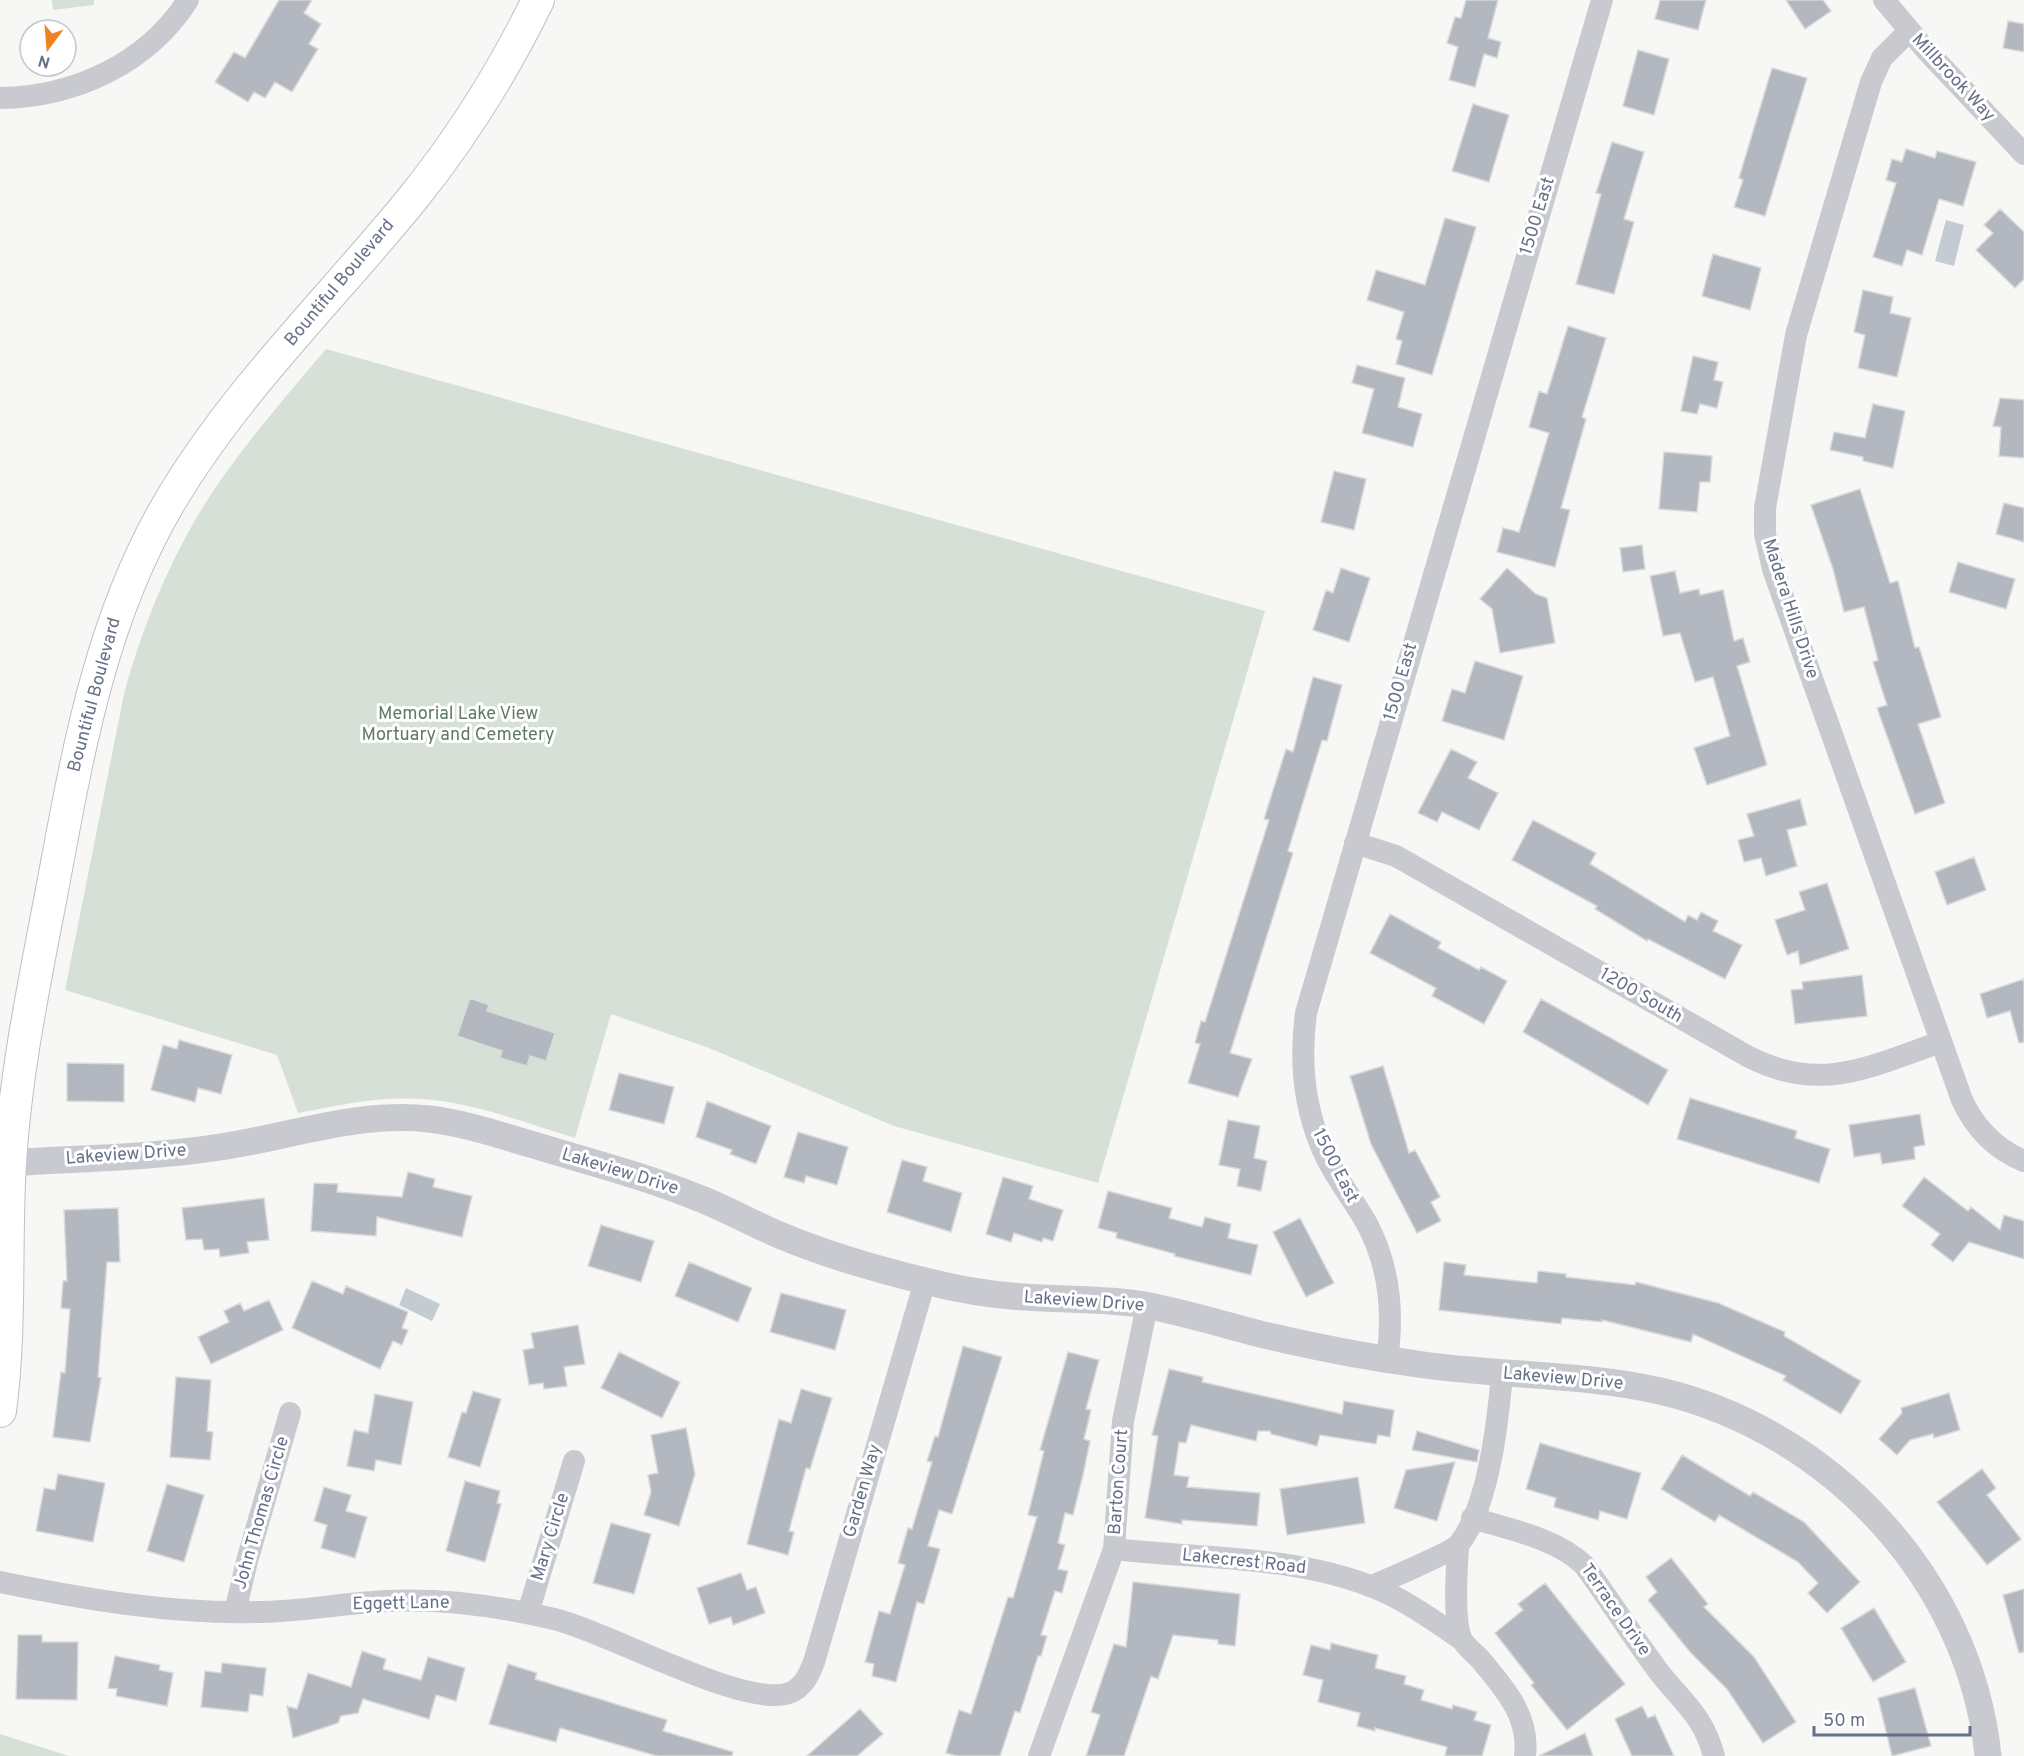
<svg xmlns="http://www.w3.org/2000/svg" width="2024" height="1756" font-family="Overpass,sans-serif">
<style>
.green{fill:#d7e0d6}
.water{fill:#c5cbd3}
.building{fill:#b3b7bf;stroke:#d9dad8;stroke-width:1.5}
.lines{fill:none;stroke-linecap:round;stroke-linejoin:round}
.secondary-casing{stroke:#bdbfc5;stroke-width:34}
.minor{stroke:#c8cacf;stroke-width:22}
.tertiary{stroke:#c8cacf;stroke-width:27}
.secondary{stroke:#fff;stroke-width:32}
.labels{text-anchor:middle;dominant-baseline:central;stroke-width:6;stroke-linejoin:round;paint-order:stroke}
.street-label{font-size:18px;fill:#667088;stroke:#fff}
.park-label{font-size:18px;fill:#617a62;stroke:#fff}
</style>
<rect width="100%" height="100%" fill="#f7f8f5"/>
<!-- green -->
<path class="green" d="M52,0H94V5L53,10Z
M326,349L1265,611L1098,1183L894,1126L709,1048L611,1014L575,1138C525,1123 473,1102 421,1099C379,1096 339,1105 298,1113L277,1055L65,990L124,694C145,617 178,539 225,474C256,431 291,390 326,349Z
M0,1734L69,1756H0Z"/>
<!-- water -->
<path class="water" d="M1946,220L1964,225L1954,266L1935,261Z
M406,1288L440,1304L432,1321L399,1305Z"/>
<!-- building -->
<path class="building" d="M279,0H312L304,13L321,24L309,44L318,49L292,92L275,82L265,98L254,92L248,102L215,82L234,52L245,58Z
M1466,0H1498L1488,38L1501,42L1497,58L1484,54L1475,87L1449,80L1458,47L1447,43L1455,17L1461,18Z
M1660,0H1706L1698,30L1655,19Z
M1786,0H1823L1831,11L1805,29Z
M2008,21L2024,24V52L2003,48Z
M1638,50L1669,59L1654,115L1623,106Z
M1772,68L1807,78L1765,216L1734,207L1743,180L1739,178Z
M1473,104L1509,115L1489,182L1452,171Z
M1612,142L1644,152L1624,219L1634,222L1614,294L1576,284L1601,194L1596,193Z
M1906,149L1935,158L1937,151L1976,162L1963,206L1939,199L1922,255L1907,250L1902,266L1873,257L1896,183L1886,180L1892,159L1902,162Z
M2000,209L2024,232V279L2015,288L1976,250L1993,233L1984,225Z
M1445,218L1476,227L1432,375L1396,364L1402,341L1396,339L1404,312L1367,300L1376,270L1425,285Z
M1713,254L1761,268L1750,310L1702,296Z
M1863,290L1893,297L1890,313L1911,318L1897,377L1858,368L1865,335L1854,332Z
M1568,326L1606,338L1582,417L1586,419L1561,508L1570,510L1555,567L1497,552L1503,528L1519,532L1529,500L1549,433L1529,427L1539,391L1547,394Z
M1693,356L1718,362L1714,380L1723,382L1717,408L1700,404L1697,414L1681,411Z
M1357,365L1405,378L1398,407L1422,414L1413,447L1362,433L1374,389L1352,383Z
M2000,398L2024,400V458L1999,456L2001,427L1993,426Z
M1873,404L1905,411L1893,468L1863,461V457L1830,450L1834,432L1865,438Z
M1664,452L1712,456L1710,482H1700L1697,512L1659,509Z
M1334,471L1366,479L1354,530L1321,522Z
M1860,489L1890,583L1898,581L1915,648L1919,647L1941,717L1918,724L1945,803L1915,814L1877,708L1887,705L1873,662L1878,660L1864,607L1844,612L1833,569L1811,505Z
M2004,503L2024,508V542L1996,534Z
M1642,545L1645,569L1623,572L1620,548Z
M1958,562L2015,579L2006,609L1949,592Z
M1341,568L1370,578L1349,642L1313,630L1326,590L1333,593Z
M1507,568L1536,594L1547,598L1555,643L1500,653L1492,609L1480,599Z
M1675,571L1680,593L1699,589L1700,595L1723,590L1734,641L1743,638L1750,662L1737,666L1767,765L1707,785L1694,748L1730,736L1713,677L1695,682L1680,633L1663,636L1650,576Z
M1475,661L1523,676L1504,740L1442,721L1452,689L1465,693Z
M1313,677L1342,685L1327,741L1322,740L1288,851L1293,853L1230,1053L1252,1059L1238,1097L1188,1083L1200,1044L1195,1043L1201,1021L1205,1022L1269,820L1264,819L1286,749L1293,752Z
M1451,749L1477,762L1468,778L1498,793L1479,830L1442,812L1437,822L1418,813Z
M1800,799L1807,825L1787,830L1797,866L1766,876L1761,858L1744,862L1738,840L1754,836L1747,814Z
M1533,820L1596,853L1590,864L1685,922L1688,915L1697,920L1701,912L1718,921L1713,931L1742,945L1725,979L1648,939L1647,941L1595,909L1597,906L1512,860Z
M1974,857L1986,890L1947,905L1935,872Z
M1827,883L1849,949L1800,965L1798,951L1787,955L1775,920L1805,910L1799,892Z
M1390,914L1441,942L1438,948L1479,970L1481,967L1507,981L1484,1024L1432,996L1436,988L1370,953Z
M1862,975L1867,1016L1795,1024L1791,990L1803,989L1802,982Z
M2024,979V1042L2019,1043L2010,1011L1987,1018L1980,994Z
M470,998L489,1005L487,1011L555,1033L546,1061L530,1056L527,1066L500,1058L502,1051L457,1036Z
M1541,999L1668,1070L1648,1105L1523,1032Z
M179,1040L232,1055L221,1094L198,1088L195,1102L151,1090L163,1045L177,1049Z
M67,1063L124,1064V1102L67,1101Z
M1383,1066L1409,1153L1415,1150L1440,1197L1431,1202L1441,1221L1417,1233L1371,1144L1350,1076Z
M619,1073L674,1087L664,1124L609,1110Z
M1690,1098L1797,1131L1795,1138L1830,1149L1819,1183L1677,1139Z
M707,1101L771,1126L756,1164L730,1154L732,1150L696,1137Z
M1920,1114L1925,1145L1914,1147L1915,1159L1882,1164L1880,1153L1854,1157L1849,1125Z
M1228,1120L1260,1126L1254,1158L1267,1161L1261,1191L1237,1186L1240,1169L1219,1165Z
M798,1132L848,1147L837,1185L806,1176L804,1183L784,1177Z
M902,1160L927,1167L923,1181L962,1193L951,1232L887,1212Z
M408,1172L435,1179L433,1187L472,1196L462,1237L377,1217L376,1236L311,1231L314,1183L338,1184L337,1192L402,1197Z
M1003,1177L1033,1186L1029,1199L1063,1210L1053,1241L1043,1238L1042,1242L1014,1233L1011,1242L986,1234Z
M1924,1177L1968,1211L1971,1207L2000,1230L2004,1215L2024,1221V1259L1969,1242L1953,1262L1931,1245L1940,1234L1902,1206Z
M1108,1191L1172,1208L1169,1218L1202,1227L1205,1217L1231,1224L1228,1238L1258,1245L1251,1275L1174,1256L1175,1254L1116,1238L1117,1233L1098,1228Z
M264,1198L269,1240L247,1242L249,1253L220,1257L219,1249L204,1250L202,1239L186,1240L182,1208Z
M118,1208L120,1262H107L98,1377L101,1378L90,1442L53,1437L61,1372L65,1373L70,1309L61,1308L63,1281H67L64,1210Z
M1300,1218L1334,1283L1306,1297L1273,1232Z
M601,1225L654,1241L641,1282L588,1266Z
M689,1262L752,1288L738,1322L675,1296Z
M1444,1262L1466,1265L1464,1275L1537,1283L1538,1271L1566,1274V1277L1635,1285L1636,1282L1718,1303L1785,1332L1784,1336L1861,1381L1841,1414L1783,1380L1786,1376L1693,1334L1691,1342L1602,1320V1322L1562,1318L1561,1324L1439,1310Z
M312,1281L343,1294L346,1286L408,1312L402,1328L408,1330L402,1345L393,1341L380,1369L292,1328Z
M781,1293L846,1310L835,1350L770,1332Z
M269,1300L283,1330L211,1364L198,1337L229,1322L224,1311L240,1303L244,1311Z
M578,1325L585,1364L564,1367L567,1386L544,1389L543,1383L529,1385L523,1350L534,1348L531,1333Z
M963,1346L1002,1357L952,1514L939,1510L928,1546L940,1549L924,1604L917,1602L896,1682L872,1676L874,1664L865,1662L879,1611L890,1614L905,1565L898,1563L908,1528L912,1529L932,1462L927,1461L935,1436L938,1437Z
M619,1352L680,1382L662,1418L601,1388Z
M1068,1352L1099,1360L1086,1409L1091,1410L1084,1439L1090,1441L1083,1475L1073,1515L1065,1513L1058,1543L1065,1545L1058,1569L1068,1571L1062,1593L1055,1591L1041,1635L1047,1636L1041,1656H1038L1020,1713L1015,1711L1000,1756H957L946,1753L959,1710L971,1714L1008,1597L1013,1598L1037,1517L1028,1515L1044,1451L1040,1450Z
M1169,1369L1203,1377L1202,1382L1342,1414L1344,1401L1394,1410L1390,1437L1378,1435L1376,1444L1320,1435L1317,1446L1271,1434L1270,1431H1258L1256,1441L1191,1425L1186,1443L1179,1442L1174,1475L1189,1477L1187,1487L1260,1493L1257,1526L1182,1520V1524L1145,1518L1158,1436L1152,1435Z
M176,1377L211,1380L207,1431L213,1432L210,1460L170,1457Z
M801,1389L832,1398L810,1469L806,1468L789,1531L794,1532L788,1555L747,1544L779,1419L791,1423Z
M473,1391L501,1399L480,1467L448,1457L462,1412L466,1413Z
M1949,1393L1960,1430L1934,1438L1933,1434L1910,1440L1897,1455L1879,1439L1902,1413L1901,1408Z
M375,1394L413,1402L401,1465L376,1460L374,1471L347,1466L354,1430L368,1433Z
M686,1428L695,1474L679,1526L644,1515L651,1492L648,1475L658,1473L651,1435Z
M1417,1431L1479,1450L1477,1462L1412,1450Z
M1540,1443L1641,1473L1627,1519L1600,1511L1598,1520L1554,1507L1556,1498L1526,1489Z
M1682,1455L1750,1496L1753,1492L1804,1522L1860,1582L1827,1613L1808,1593L1818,1583L1798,1562L1719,1515L1715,1522L1661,1489Z
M1455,1462L1437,1521L1394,1508L1406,1470Z
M1982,1469L1996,1488L1987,1495L2021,1539L1987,1565L1937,1502Z
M58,1474L105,1483L93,1542L36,1531L44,1488L55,1490Z
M1358,1477L1365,1523L1287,1535L1280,1489Z
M465,1481L500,1491L497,1503L501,1504L485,1562L446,1551Z
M167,1484L204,1495L184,1562L147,1551Z
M324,1487L351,1495L346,1511L367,1517L355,1558L321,1548L327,1525L314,1521Z
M611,1523L651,1534L634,1594L593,1583Z
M1671,1558L1708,1604L1704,1607L1754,1657L1796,1722L1763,1743L1727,1689L1690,1652L1648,1600L1657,1592L1646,1577Z
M741,1573L747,1590L756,1587L765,1613L733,1625L731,1617L709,1624L697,1588Z
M1133,1582L1240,1594L1235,1646L1218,1644V1640L1173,1635L1158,1679L1151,1676L1124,1756H1086L1100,1715L1091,1712L1114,1644L1126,1647Z
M1545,1583L1625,1684L1567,1730L1531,1685L1534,1683L1495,1633L1523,1610L1518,1604Z
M2024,1589V1652L2019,1653L2003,1595Z
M1874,1608L1906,1662L1873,1682L1841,1628Z
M18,1635H42V1642H78L77,1700L16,1699Z
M1331,1643L1378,1655L1375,1668L1406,1676L1404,1684L1424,1690L1421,1700L1452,1709L1453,1705L1477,1712L1474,1720L1491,1725L1482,1756H1445L1447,1747L1375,1728V1731L1357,1726L1360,1713L1318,1702L1323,1680L1303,1675L1311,1645L1330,1650Z
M362,1651L386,1659L383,1669L421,1680L428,1657L465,1668L456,1701L436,1695L429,1719L363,1699L358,1713L341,1716L338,1723L293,1738L287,1706L297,1709L308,1673L351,1687Z
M115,1656L160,1665L159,1670L173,1673L167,1706L116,1696L117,1689L108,1688Z
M222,1663L266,1668L263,1696L250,1694L248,1712L201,1707L205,1671L221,1673Z
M508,1664L537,1673L535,1679L667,1720L663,1731L733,1752L732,1756H657L560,1728L556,1742L489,1724Z
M1915,1688L1931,1746L1892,1756L1878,1698Z
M1642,1706L1648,1718L1655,1715L1674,1756H1632L1615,1719Z
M860,1709L883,1734L857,1756H807Z
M1585,1733L1593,1756H1539Z"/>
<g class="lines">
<defs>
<path id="secondary" d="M0,1411C11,1328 5,1244 10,1161C16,1069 35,980 52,890C77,757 99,622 169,503C235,391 331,299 413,198C462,137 504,70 538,0"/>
</defs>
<!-- secondary casing -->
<use href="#secondary" class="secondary-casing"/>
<!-- minor -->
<path class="minor" d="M1884,0L1926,50L2024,154
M1909,31L1882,58L1871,82L1796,335L1765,508V534L1773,569L1962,1100C1975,1128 1995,1149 2024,1161
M0,98C74,97 147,64 188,0
M1355,843L1396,856L1749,1057C1822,1094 1870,1066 1941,1042
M1387,1360C1394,1312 1390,1266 1366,1222C1351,1196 1331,1172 1320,1143C1303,1101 1300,1058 1306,1013L1602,0
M1472,1518C1508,1529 1556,1538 1584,1565C1609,1599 1631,1634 1656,1668C1681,1702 1702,1712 1714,1756
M1458,1545C1457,1568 1453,1617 1461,1638C1464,1645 1474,1653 1480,1659C1504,1688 1530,1716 1525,1756
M1114,1549C1199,1559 1289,1555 1370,1586C1403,1598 1433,1620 1461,1639
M0,1582C84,1599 170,1614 256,1612C300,1612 343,1603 387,1601C443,1598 499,1606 554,1619C606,1631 745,1709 789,1693C803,1688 809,1675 814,1662L925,1281
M1372,1586C1386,1580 1452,1552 1459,1544C1489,1506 1498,1421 1502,1374
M235,1612L247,1561L290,1413
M528,1613L574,1461
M1039,1756L1114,1549L1123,1421L1147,1306"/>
<!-- tertiary -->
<path class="tertiary" d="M10,1163C80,1158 151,1158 220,1147C289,1137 359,1111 429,1119C465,1123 502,1136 537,1146C590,1162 644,1176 696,1197C723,1207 749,1222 777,1234C824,1254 875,1269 925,1281C957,1289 990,1295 1024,1297C1064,1300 1105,1298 1145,1305C1186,1313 1225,1325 1264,1335C1315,1347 1366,1357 1417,1364C1497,1376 1581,1373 1660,1391C1831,1431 1970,1580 1988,1756"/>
<!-- secondary -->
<use href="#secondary" class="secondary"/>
</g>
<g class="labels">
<!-- street labels -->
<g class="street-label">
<text transform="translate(1953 78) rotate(47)">Millbrook Way</text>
<text transform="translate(1538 216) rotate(-73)">1500 East</text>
<text transform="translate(340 283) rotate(-50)">Bountiful Boulevard</text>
<text transform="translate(1790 609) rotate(72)">Madera Hills Drive</text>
<text transform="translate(1401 682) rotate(-74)">1500 East</text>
<text transform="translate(95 695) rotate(-75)">Bountiful Boulevard</text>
<text transform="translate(1641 996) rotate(30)">1200 South</text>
<text transform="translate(126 1155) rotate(-4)">Lakeview Drive</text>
<text transform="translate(1335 1166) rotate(63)">1500 East</text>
<text transform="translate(620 1172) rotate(17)">Lakeview Drive</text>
<text transform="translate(1084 1302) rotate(4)">Lakeview Drive</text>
<text transform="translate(1563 1379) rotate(5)">Lakeview Drive</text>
<text transform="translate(1119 1482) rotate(-86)">Barton Court</text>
<text transform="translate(863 1491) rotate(-74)">Garden Way</text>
<text transform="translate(262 1513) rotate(-74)">John Thomas Circle</text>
<text transform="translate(551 1537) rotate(-73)">Mary Circle</text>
<text transform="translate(1244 1562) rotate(6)">Lakecrest Road</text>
<text transform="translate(401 1604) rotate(-1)">Eggett Lane</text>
<text transform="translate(1615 1610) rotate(55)">Terrace Drive</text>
</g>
<!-- park labels -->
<g class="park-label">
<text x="458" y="714">Memorial Lake View<tspan x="458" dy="21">Mortuary and Cemetery</tspan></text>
</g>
</g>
<!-- north arrow -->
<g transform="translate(48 48) rotate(196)"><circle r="28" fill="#ffffff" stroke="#c2c6cf" stroke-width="1.5"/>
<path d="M0-4.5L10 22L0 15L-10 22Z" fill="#ec8422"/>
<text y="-9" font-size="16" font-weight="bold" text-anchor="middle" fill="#667088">N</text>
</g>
<!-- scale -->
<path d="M1814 1726v9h156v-9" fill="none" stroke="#667088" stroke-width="3"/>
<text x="1823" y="1726" font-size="18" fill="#667088" stroke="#ffffff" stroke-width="4.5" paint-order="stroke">50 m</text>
</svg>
